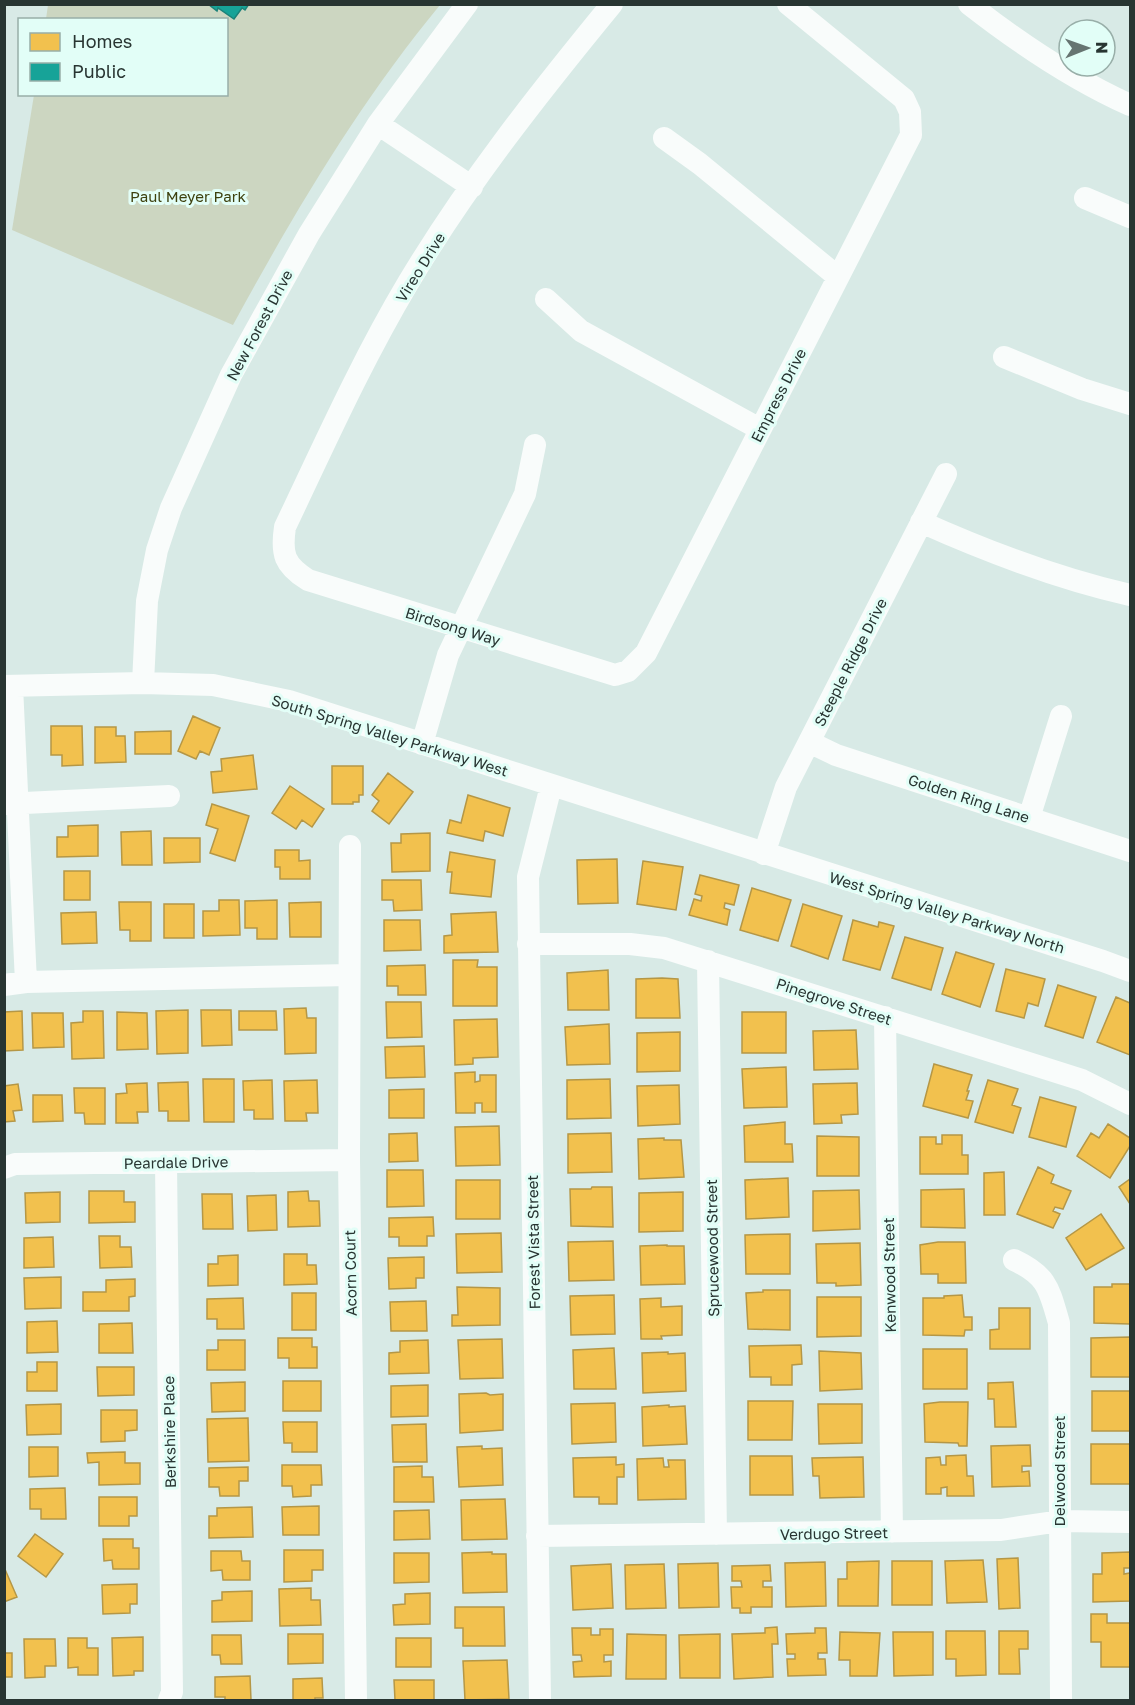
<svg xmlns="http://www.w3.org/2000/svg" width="1135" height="1705" font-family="'Golos Text',sans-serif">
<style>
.green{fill:#ccd6c1}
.homes{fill:#f2c14e;stroke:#b59746;stroke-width:1.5}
.public{fill:#17a398;stroke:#1c8279;stroke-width:1.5}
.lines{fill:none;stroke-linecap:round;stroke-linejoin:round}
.minor{stroke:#f9fcfb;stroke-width:22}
.labels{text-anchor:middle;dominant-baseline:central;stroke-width:6;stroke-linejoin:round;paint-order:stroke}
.park-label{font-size:15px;fill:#3d400e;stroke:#e2fef7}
.street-label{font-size:15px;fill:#283532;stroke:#e2fef7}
</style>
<rect width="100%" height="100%" fill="#d8eae6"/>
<!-- green -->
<path class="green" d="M48,5H440C359,103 294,213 233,325L12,230L34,95L226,94V20L46,19Z"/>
<!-- homes -->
<path class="homes" d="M193,716L220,728L209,755L200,751L196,759L178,751Z
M51,726H82L83,765L62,766V755H51Z
M95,727H116V736H125L126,762L95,763Z
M171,731V754H135V732Z
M253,755L257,789L213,793L211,772L222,771L221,759Z
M332,766H363V795H359V802H353V804H332Z
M388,773L413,792L389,824L372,811L379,801L372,795Z
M290,786L324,809L312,827L302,820L296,829L272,813Z
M468,795L510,808L503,836L485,831L483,841L447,833L450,820L461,823Z
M212,804L249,816L235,861L210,853L218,829L206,825Z
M98,825V856L57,857V837H68V826Z
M151,831L152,865H122L121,832Z
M430,833V871L392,872L391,843H401V834Z
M164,838H200V862L164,863Z
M275,850H299V861L310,860V879H280V867H275Z
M450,852L495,860L491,897L450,893L452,872H447Z
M617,859L618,903L578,904L577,860Z
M643,861L683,867L676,910L637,904Z
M64,871H90V900H64Z
M700,875L739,885L734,905L725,903L724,908L730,910L727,925L689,915L694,899L701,901L702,896L695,894Z
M382,880H421L422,910L394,911L393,900H382Z
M752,888L791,900L778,941L740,930Z
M219,900H239L240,935L203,936V911H219Z
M277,900V939H257V928H245V901Z
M119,902H151V941H130V930H120Z
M321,902V937H290L289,903Z
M164,904H194V938H164Z
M803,904L842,916L828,959L791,946Z
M96,912L97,943L62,944L61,913Z
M496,912L498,952L444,953V936L452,935L451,914Z
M384,920H420L421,950L384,951Z
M853,920L878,927L879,922L894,926L880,970L843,960Z
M905,937L943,948L931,990L892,978Z
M956,952L994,964L980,1007L942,994Z
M453,960H478L477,967H497V1006H453Z
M425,965L426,995H398V986H387V966Z
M1006,969L1045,979L1038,1006L1028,1003L1024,1018L996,1011Z
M608,970L609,1010H568L567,973Z
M662,978L678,979L680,1018H636V979Z
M1058,985L1096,997L1083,1038L1045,1026Z
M1116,997L1130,1003V1055L1097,1042Z
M386,1002H421L422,1037L387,1038Z
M306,1008L307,1018H316V1053L285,1054L284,1009Z
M188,1010V1053L157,1054L156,1011Z
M201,1010H231L232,1045L202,1046Z
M22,1011L23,1050L4,1051V1012Z
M83,1011H103L104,1058L72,1059L71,1023L83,1022Z
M239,1011H276L277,1030H239Z
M117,1012L147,1013L148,1049L117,1050Z
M742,1012H786V1053H742Z
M32,1013H63L64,1047L33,1048Z
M497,1019L498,1057L473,1058V1064L455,1065L454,1020Z
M609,1024L610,1064L567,1065L565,1027Z
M856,1030L858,1069L814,1070L813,1031Z
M680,1032V1071L637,1072V1033Z
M424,1046L425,1077L386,1078L385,1047Z
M934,1064L972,1075L967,1091H969L966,1100L973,1101L968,1118L923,1106Z
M786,1067L787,1107L744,1108L742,1069Z
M475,1072V1082L480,1081V1075H496V1112H482V1103H475V1113H456L455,1073Z
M203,1079H234V1122H204Z
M610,1079L611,1118L567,1119V1080Z
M272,1080L273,1119H254V1110H244L243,1081Z
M317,1080L318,1113H306L307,1121H285L284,1081Z
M988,1080L1018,1089L1012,1105L1021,1108L1013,1133L975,1122Z
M188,1082L189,1121H168V1111H159L158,1083Z
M147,1083L148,1112H137L138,1123H116V1094L127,1093L126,1084Z
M857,1083L858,1114L841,1115L842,1123L814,1124L813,1084Z
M18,1084L22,1110L13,1111L15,1121L4,1122V1086Z
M679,1085L680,1124L638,1126L637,1086Z
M74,1088H105V1124H85L84,1113H75Z
M424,1089V1118H389V1090Z
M33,1095H62L63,1121L33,1122Z
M1040,1097L1076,1107L1066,1147L1029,1137Z
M785,1122V1144H792L793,1162H745L744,1126Z
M1108,1124L1130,1138V1146L1110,1178L1077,1156L1091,1133L1099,1138Z
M499,1126L500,1165L456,1166L455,1127Z
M417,1133L418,1161L389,1162V1134Z
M611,1133L612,1172L568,1173V1134Z
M942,1135H962V1155H968V1174H920V1137H936V1144H942Z
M817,1136L859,1137V1176H817Z
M664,1138V1140H681L684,1177L639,1179L638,1139Z
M1038,1167L1054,1175L1051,1183L1071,1191L1063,1209L1055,1207L1053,1211L1060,1214L1053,1228L1017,1214Z
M387,1170H423L424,1206L387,1207Z
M1004,1172L1005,1215H984V1173Z
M788,1178L789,1217L746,1219L745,1180Z
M1130,1179V1204L1119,1187Z
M456,1180H500V1219H456Z
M592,1187H612L613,1227L571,1226L570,1189H591Z
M964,1189L965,1228L921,1227V1190Z
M859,1190L860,1229L813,1231V1191Z
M89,1191H124V1202H135V1222L89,1223Z
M308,1191L309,1201H319L320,1226L288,1227V1192Z
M60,1192V1222L26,1223L25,1193Z
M683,1192V1231L639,1232V1193Z
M202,1194H232L233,1229H203Z
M276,1195L277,1230L248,1231L247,1196Z
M1101,1214L1124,1248L1086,1270L1066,1238Z
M433,1217L434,1236H427V1246H399V1237H389V1218Z
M501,1233L502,1272L457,1273L456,1234Z
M790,1234V1274H746L745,1235Z
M99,1236H120V1247H131L132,1267L100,1268Z
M53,1237L54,1267L24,1268V1238Z
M613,1241L614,1280L569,1281L568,1242Z
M938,1242H965L966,1283H938V1274H921L920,1245Z
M860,1243L861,1285L836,1286V1283H817L816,1244Z
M667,1245V1246H684L685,1284L641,1285L640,1246Z
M284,1254H307V1265H316L317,1284L284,1285Z
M238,1255V1285L208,1286V1264H218V1256Z
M424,1257V1278H416V1288L389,1289L388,1258Z
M61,1277V1308L25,1309L24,1278Z
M135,1279V1296L129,1297V1311H83V1292H106V1280Z
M1112,1284H1130V1324L1094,1323V1287H1112Z
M457,1287L500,1288V1325L452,1326V1315H458Z
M763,1290H790V1330L748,1329L746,1293L763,1292Z
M292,1293H316V1330H292Z
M614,1295L615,1334L571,1335L570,1296Z
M962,1295L964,1317H972V1330H965L964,1336L923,1335V1298H944V1296Z
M817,1297H861V1336L817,1337Z
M243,1298L244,1329H217V1319H207V1299Z
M661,1298V1307L682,1306V1335L661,1336L662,1339H641L640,1299Z
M426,1301L427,1331H391L390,1302Z
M999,1308H1030V1349H990V1330L999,1329Z
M57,1321L58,1352L27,1353V1322Z
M132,1323L133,1353H99V1324Z
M1130,1337V1377H1091V1338Z
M278,1338H312V1347H317V1368H289V1358H278Z
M502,1339L503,1378L460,1379L458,1340Z
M218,1340H245V1370H207V1350H218Z
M428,1340L429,1373L389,1374V1353L400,1352V1341Z
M801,1345L802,1364L792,1365V1385H771V1377H750L749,1346Z
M614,1348L616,1389H574L573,1350Z
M923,1349H967V1389H923Z
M819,1351L861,1353L862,1389L820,1391Z
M668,1352V1354L685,1353L686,1391L643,1393L642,1353Z
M37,1362H57V1391H27V1372H37Z
M97,1367H134V1395L98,1396Z
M283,1381H321V1411H283Z
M245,1382V1411L212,1412L211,1383Z
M1013,1382L1016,1427H995L994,1399H988V1383Z
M428,1385V1416L391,1417V1386Z
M1092,1391H1130V1431H1092Z
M486,1393L490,1395L503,1394V1430L460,1433L459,1394Z
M748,1401H793L792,1440H748Z
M940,1402H968L967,1446H959L958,1443L925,1442L924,1404Z
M615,1403L616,1442L572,1444L571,1404Z
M61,1404V1434L27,1435L26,1405Z
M818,1404H862V1443L819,1444Z
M669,1405V1407L685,1406L687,1444L643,1446L642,1407Z
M101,1410H137V1430L125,1431V1441L101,1442Z
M248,1418L249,1461L208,1462L207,1419Z
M283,1422H317V1452H292V1443H284Z
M426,1424L427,1462H393L392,1425Z
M1091,1444H1130V1484H1091Z
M1030,1445L1031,1466H1022V1472L1029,1471L1030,1486L992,1487L991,1446Z
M482,1446V1449L502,1448L503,1485L459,1487L457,1447Z
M29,1447H58V1476L29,1477Z
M125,1452V1463H140V1484L99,1485V1462L88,1463L87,1453Z
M966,1455L967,1476H973L974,1496H947V1487L941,1488V1494H926V1458L940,1457L941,1465H946V1456Z
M750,1456H792L793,1495H750Z
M616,1457V1465L624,1464V1477H617V1504H599V1497H574L573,1458Z
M863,1457L864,1497L820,1498L819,1476H813L812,1458Z
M663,1458L664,1467H669L668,1460H685L686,1499L638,1500L637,1459Z
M282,1465H321L322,1485H311V1496L293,1497L292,1486H282Z
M422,1466V1477H433L434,1502H394V1467Z
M248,1467V1481H239V1496H220L219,1487H209V1468Z
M65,1488L66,1519H41V1509H30V1489Z
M99,1497H137V1516H129V1526H99Z
M505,1499L507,1539L462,1540L461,1500Z
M319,1506V1535H283L282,1507Z
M252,1507L253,1537L209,1538V1516H217V1508Z
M429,1510L430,1539L394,1540V1511Z
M35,1534L63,1554L46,1577L18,1556Z
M103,1539H133V1548H139V1569H113L112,1560L104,1561Z
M284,1550H323V1570H312V1581L284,1582Z
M211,1551H241L242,1561H250V1580H223L222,1570L211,1571Z
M492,1552V1554H506L507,1592L463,1593L462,1553Z
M1130,1552V1568H1124V1574L1130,1573V1601L1093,1602V1574H1102V1553Z
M394,1553H429V1582L394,1583Z
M1018,1558L1020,1608L999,1609L997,1559Z
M983,1560L987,1602L947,1603L945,1561Z
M879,1561L878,1606H838V1579H847V1562Z
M892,1561H932V1605H892Z
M825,1562L826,1606L786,1607L785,1563Z
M718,1563L719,1607L679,1608L678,1564Z
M611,1564L613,1608L573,1610L571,1566Z
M664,1564L666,1608L626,1609L625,1565Z
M770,1565L771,1581H763V1587H772V1607H751V1613H740V1608H732L731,1587H742L741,1581H732V1566Z
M4,1567L17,1597L4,1602Z
M137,1584V1604H130V1613L103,1614L102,1585Z
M311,1588V1600H320L321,1625L280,1626L279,1589Z
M252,1591V1621L212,1622V1601L222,1600V1592Z
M430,1593V1624L394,1625L393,1605L405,1604V1594Z
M455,1607H504L505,1646H463V1628H455Z
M1091,1614H1107V1623H1130V1667H1101V1642H1091Z
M777,1627L778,1644H772L773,1677L734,1679L732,1634L765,1633V1628Z
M572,1628H591V1635H600V1629H613V1655H604V1662L611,1661V1676L574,1677L573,1662L582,1661L581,1655H573Z
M815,1628H826L827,1653H818V1659H825L826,1675L788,1676L787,1659H795V1654H787L786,1634L815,1633Z
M946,1631H985L986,1675L956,1676V1659H946Z
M999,1631H1028V1649H1019L1020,1674H999Z
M840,1632L880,1633L877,1676H850V1660H839Z
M893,1632H933V1675L894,1676Z
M288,1634H323V1663L288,1664Z
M627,1634L666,1635V1679H626Z
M720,1634V1678H680L679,1635Z
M212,1635H241L242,1664H221L220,1655H212Z
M143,1637V1671H134V1675L113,1676L112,1638Z
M68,1638H87V1648H98V1675H78V1667L68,1668Z
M396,1638H431V1667H396Z
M24,1639H55L56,1666H45V1677L25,1678Z
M4,1653H12V1677H4Z
M507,1660L509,1699L465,1700L463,1661Z
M250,1676L251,1700H225V1697H215V1677Z
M322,1678L323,1698H315V1700H293V1679Z
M394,1680H434V1700H395Z"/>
<!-- public -->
<path class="public" d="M208,4H249L245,10L242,8L234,19L218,8L217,11Z"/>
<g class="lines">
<!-- minor -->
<path class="minor" d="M612,4C539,93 467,184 408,283C361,362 324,445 285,527C281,554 284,565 308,580L615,675L628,671L646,653L911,135L910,112L904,99L788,4
M969,4C1019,43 1072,79 1130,105
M378,124L472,187
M664,138L700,164L838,277
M1085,198L1130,217
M546,299L581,331L760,429
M1004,357L1082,389L1130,404
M921,522C988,552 1059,579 1130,595
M143,683L147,601L157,550L171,508L231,375L309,234L378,124L467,4
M4,686L143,683L213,685L289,701L1103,961L1130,971
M12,686L26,982
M809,742L836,755L1130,851
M422,744L448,655L525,494L535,445
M4,804L169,796
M1029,818L1061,716
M350,846L349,1160L356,1700
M764,854L786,787L946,474
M528,944H630L664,948L1082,1080L1130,1104
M708,961L716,1534
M4,985L26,982L349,975
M885,1017L892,1532
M166,1163L172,1692L169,1700
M4,1168L15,1164L349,1160
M1014,1260C1048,1276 1049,1289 1059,1323L1061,1700
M537,1536L1001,1530L1060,1521L1130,1522
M540,1700L528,877L551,786"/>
</g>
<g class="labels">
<!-- park labels -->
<g class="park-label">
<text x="188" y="196">Paul Meyer Park</text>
</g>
<!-- street labels -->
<g class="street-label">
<text transform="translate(420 267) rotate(-58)">Vireo Drive</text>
<text transform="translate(259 325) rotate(-62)">New Forest Drive</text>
<text transform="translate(778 395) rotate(-63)">Empress Drive</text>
<text transform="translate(453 626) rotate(17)">Birdsong Way</text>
<text transform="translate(850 662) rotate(-63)">Steeple Ridge Drive</text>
<text transform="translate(390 735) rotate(17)">South Spring Valley Parkway West</text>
<text transform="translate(969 798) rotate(18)">Golden Ring Lane</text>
<text transform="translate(947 912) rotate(17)">West Spring Valley Parkway North</text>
<text transform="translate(834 1001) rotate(18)">Pinegrove Street</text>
<text transform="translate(176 1162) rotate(-1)">Peardale Drive</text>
<text transform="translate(533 1242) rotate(-91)">Forest Vista Street</text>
<text transform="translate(712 1248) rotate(-91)">Sprucewood Street</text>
<text transform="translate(350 1273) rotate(-91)">Acorn Court</text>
<text transform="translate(889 1275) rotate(-91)">Kenwood Street</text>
<text transform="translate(169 1432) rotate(-91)">Berkshire Place</text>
<text transform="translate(1059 1471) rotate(-90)">Delwood Street</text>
<text transform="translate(834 1533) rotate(-1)">Verdugo Street</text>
</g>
</g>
<!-- border -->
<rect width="1135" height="1705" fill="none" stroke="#283532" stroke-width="12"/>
<!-- legend -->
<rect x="18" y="18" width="210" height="78" fill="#e2fef7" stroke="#98aea8" stroke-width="1.5"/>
<rect x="30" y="33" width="30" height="18" fill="#f2c14e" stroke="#98aea8" stroke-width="1.5"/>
<text x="72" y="48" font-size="18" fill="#283532">Homes</text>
<rect x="30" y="63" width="30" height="18" fill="#17a398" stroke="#98aea8" stroke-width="1.5"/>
<text x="72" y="78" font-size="18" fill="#283532">Public</text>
<!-- north arrow -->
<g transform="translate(1087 48) rotate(89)"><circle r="28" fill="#e2fef7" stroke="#98aea8" stroke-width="1.5"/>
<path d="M0-4.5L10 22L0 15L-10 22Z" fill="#667471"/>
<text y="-9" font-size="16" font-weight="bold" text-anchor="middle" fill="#283532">N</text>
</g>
</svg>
